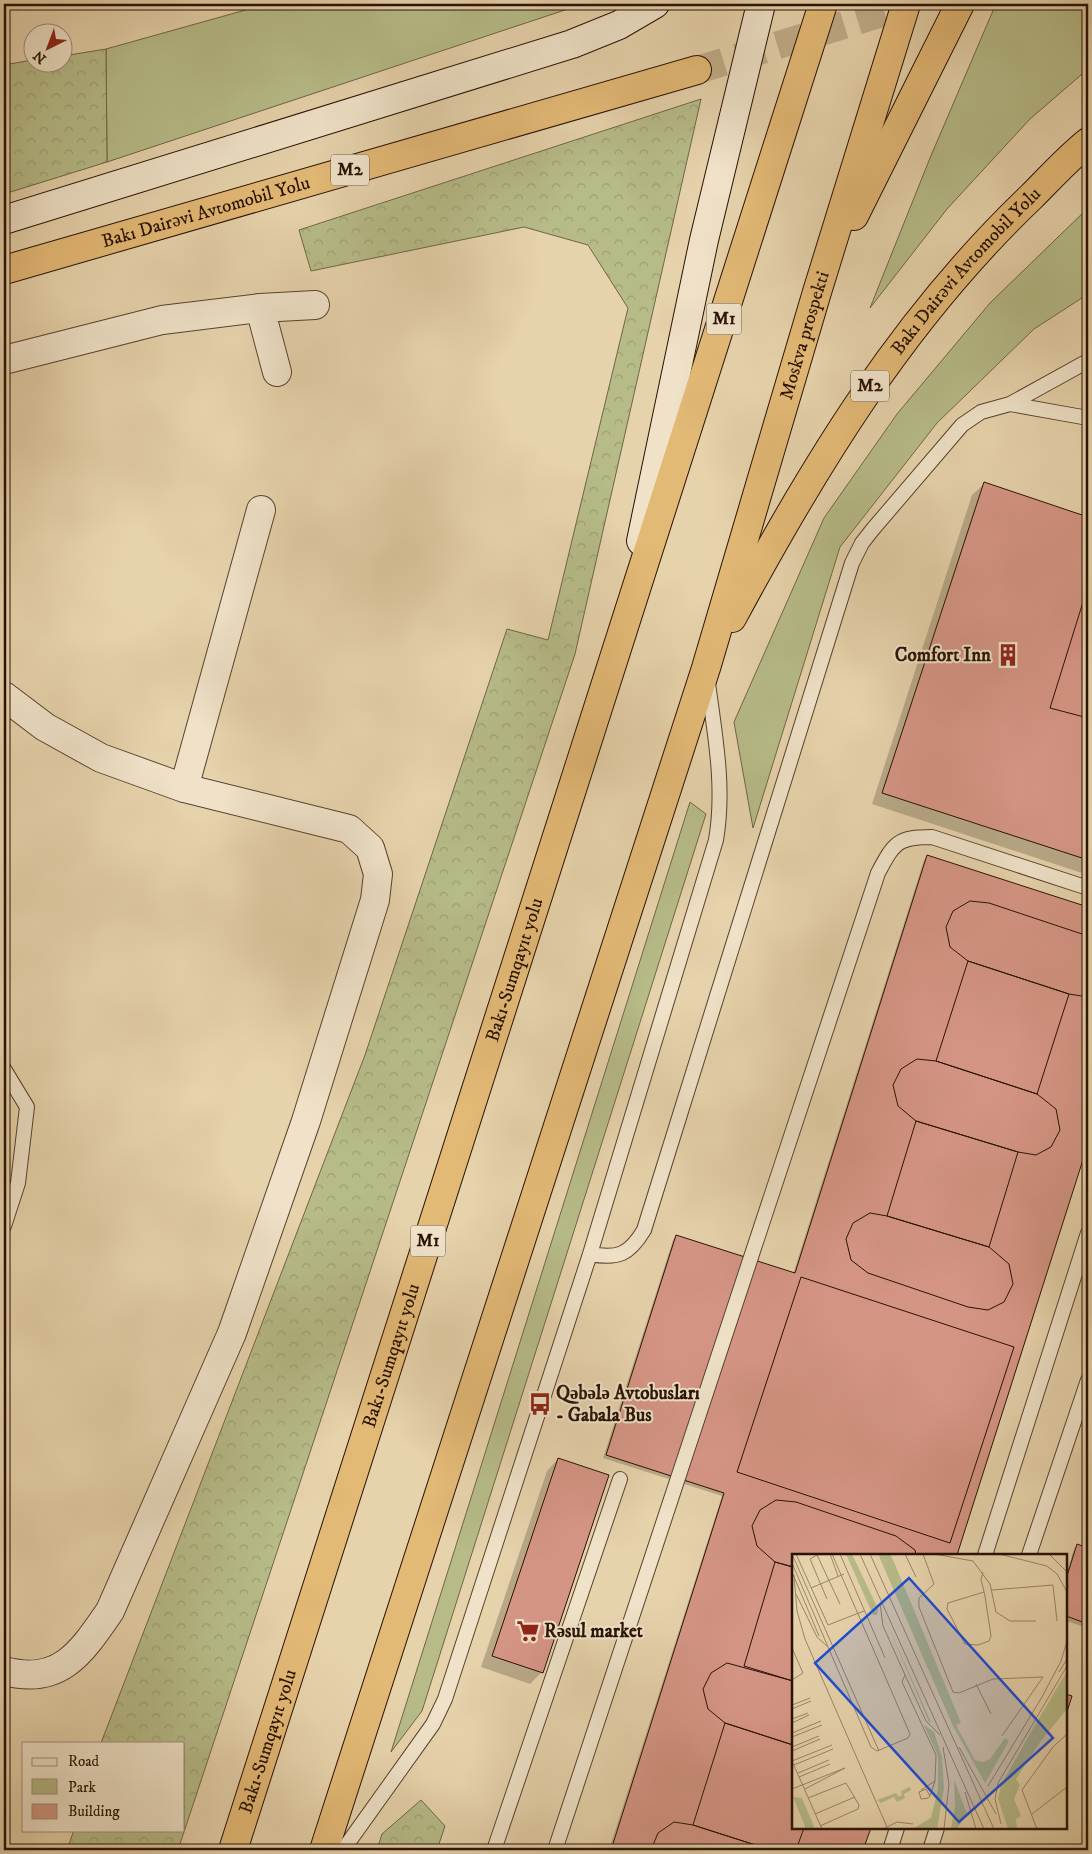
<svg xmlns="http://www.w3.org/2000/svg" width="1092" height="1854" font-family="'IM FELL DW Pica',serif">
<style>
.green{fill:#b6bb88;stroke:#6f6646}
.forest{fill:url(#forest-crowns);stroke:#6f6646}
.shadow{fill:#0003}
.building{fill:#d59585;stroke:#281203}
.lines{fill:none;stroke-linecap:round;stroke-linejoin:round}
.highway-tunnel{stroke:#c0ac89;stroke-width:28;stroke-dasharray:28 14;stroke-linecap:butt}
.lane-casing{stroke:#58422d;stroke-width:16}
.street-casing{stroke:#58422d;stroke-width:30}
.secondary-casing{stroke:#281203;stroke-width:30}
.highway-casing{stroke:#281203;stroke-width:30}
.lane{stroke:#efe2c8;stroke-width:14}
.street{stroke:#efe2c8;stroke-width:28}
.secondary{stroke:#efe2c8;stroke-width:28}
.highway{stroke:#e3b976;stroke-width:28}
.labels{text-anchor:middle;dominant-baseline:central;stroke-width:4;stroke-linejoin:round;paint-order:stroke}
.shield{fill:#efe2c8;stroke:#64503e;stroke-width:1}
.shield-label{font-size:18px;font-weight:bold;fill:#281203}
.street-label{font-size:19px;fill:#281203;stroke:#efe2c8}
.poi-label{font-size:19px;font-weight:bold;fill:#281203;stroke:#efe2c8;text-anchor:start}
.inset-road{fill:none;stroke:#9a8568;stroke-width:1}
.view{fill:#1d4ed8;fill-opacity:0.15;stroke:#1d4ed8;stroke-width:2.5}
.inset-edge{fill:none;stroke:#281203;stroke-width:2.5}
</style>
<defs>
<pattern id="forest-crowns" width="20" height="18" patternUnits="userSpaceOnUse" patternTransform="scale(1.25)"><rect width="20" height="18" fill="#b6bb88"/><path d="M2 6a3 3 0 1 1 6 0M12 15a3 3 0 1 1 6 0" fill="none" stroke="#9ca074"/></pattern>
</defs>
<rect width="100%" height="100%" fill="#e6d2ab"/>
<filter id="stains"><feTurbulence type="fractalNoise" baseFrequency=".004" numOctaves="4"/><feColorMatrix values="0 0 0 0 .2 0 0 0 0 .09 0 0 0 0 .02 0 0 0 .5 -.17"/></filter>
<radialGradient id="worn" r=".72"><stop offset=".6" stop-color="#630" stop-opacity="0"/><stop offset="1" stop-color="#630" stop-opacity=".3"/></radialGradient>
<!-- green -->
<path class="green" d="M267,4H583L107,162L106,49Z
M1005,4H1088V69L1030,119L947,209L870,308L930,158L995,6Z
M1088,208V294L1034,329L937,423L840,547L753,828L734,722L824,518L897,414L990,303Z
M690,802L706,814L422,1711L391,1752Z"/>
<!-- forest -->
<path class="forest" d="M106,49L107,162L4,194V65L32,60V62H62L63,56Z
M701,99L575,654L178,1850H67L74,1830H184V1743H101L365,1055L507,629L548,640L628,308L588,245L524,227L311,271L299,230Z
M421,1800L445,1826L437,1850H377L382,1834Z"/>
<!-- shadow -->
<path class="shadow" d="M984,484L1088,518V875L872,804L972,495Z
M928,856L1088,908V1140L956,1555H793V1828H869L862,1850H609L722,1496L603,1458L673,1240L676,1236L793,1274L924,860Z
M558,1459L542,1672L530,1684L481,1667L547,1471Z
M1078,1545L1088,1549V1628L1066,1621V1574L1074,1549Z"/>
<!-- building -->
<path class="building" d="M984,482L1088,517V860L882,793Z
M1088,586V718L1050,708Z
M927,855L1088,907V1144L957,1555H793V1828H871L863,1850H611L724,1493L606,1455L676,1235L795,1273Z
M970,901L989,903L1088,936V997L1069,994L968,961L950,947L946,927L953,911Z
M968,961L1069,994L1037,1094L936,1061Z
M917,1059L936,1061L1037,1094L1056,1109L1060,1130L1051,1147L1036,1155L1018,1152L916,1121L898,1106L893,1085L901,1069Z
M916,1121L1018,1152L989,1247L887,1216Z
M870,1213L887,1216L989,1247L1009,1264L1013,1284L1004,1302L988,1310L968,1307L868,1273L851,1260L846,1239L853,1223Z
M801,1277L1014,1347L950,1543L737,1472Z
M558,1458L609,1475L543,1673L492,1656Z
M776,1500L796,1502L896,1536L915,1550L916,1555H793V1567L775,1562L757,1546L752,1526L760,1510Z
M1077,1544L1088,1548V1624L1066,1616V1579Z
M775,1562L793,1567V1681L744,1666Z
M727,1663L793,1681V1745L725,1723L708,1709L703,1689L711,1673Z
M1066,1694L1072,1696L1066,1715Z
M725,1723L793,1745V1828H804L796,1850H771L693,1825Z
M674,1822L693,1825L771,1850H651L658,1833Z"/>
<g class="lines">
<!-- highway-tunnel -->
<path class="highway-tunnel" d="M697,70L912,4"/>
<defs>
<path id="lane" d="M1088,361L1010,404L1088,418
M4,1069L27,1107L18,1183L4,1226
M590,1254C618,1259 629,1255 644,1230L852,563L862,543L873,529L962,425L981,412L1010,404
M985,1555L1088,1233
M1029,1555L1088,1380
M343,1850L433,1724L445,1699L590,1254L716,840C725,787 715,736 708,683
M494,1850L620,1479
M555,1850L878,873C894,843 897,837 932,837L1088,888
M890,1850L897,1828
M930,1850L937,1828"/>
<path id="street" d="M260,308L277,372
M4,360L162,320L260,308L315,305
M4,696L45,727L101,758L184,788L349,829L370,848L378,874L375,900L306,1121L232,1333L110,1611C81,1653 60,1686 4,1671
M184,788L261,510"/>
<path id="secondary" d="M4,220L572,44L619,25L655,4
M641,541L704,240L761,4"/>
<g id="highway">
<path d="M854,216L960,4"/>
<path id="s1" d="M4,270L697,70"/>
<path id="s2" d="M732,618C815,464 903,319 1031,197C1049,179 1068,158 1088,142"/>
<path id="s3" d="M233,1850L823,4"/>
<path id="s4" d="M324,1850L706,668L817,292L906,4"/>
</g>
</defs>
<!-- lane casing -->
<use href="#lane" class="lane-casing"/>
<!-- street casing -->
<use href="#street" class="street-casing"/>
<!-- secondary casing -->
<use href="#secondary" class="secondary-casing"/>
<!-- highway casing -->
<use href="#highway" class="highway-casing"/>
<!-- lane -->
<use href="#lane" class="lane"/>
<!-- street -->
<use href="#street" class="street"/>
<!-- secondary -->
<use href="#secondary" class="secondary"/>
<!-- highway -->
<use href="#highway" class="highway"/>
</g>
<!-- icons -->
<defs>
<symbol id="building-bare" viewBox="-9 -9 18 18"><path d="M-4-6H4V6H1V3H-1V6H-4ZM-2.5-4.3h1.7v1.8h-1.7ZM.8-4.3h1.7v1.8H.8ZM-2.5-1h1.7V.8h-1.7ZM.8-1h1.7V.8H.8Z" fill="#8f2418" stroke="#efe2c8" stroke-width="2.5" paint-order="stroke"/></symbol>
<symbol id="bus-bare" viewBox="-9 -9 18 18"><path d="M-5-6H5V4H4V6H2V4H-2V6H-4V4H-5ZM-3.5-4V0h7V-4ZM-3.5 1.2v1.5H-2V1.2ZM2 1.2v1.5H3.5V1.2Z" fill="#8f2418" stroke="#efe2c8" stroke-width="2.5" paint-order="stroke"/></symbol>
<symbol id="supermarket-bare" viewBox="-9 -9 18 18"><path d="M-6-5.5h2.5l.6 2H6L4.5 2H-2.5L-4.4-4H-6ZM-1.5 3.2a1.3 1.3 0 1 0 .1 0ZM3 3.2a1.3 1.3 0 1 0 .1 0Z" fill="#8f2418" stroke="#efe2c8" stroke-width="2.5" paint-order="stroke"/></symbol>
</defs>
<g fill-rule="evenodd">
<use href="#building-bare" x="992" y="639" width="32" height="32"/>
<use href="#bus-bare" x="524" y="1388" width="32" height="32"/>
<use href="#supermarket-bare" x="512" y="1615" width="32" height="32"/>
</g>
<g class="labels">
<!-- shield labels -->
<g class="shield">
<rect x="331" y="154.5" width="38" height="31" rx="4"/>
<rect x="706.5" y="303.5" width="35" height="31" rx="4"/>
<rect x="851" y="370.5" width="38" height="31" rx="4"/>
<rect x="410.5" y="1225.5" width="35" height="31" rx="4"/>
</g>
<g class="shield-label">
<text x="350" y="170">M2</text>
<text x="724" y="319">M1</text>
<text x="870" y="386">M2</text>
<text x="428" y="1241">M1</text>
</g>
<!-- street labels -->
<g class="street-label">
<text stroke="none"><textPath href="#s1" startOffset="210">Bakı Dairəvi Avtomobil Yolu</textPath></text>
<text stroke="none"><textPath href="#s2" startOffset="420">Bakı Dairəvi Avtomobil Yolu</textPath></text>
<text stroke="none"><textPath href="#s4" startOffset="1589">Moskva prospekti</textPath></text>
<text stroke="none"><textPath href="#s3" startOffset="924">Bakı-Sumqayıt yolu</textPath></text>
<text stroke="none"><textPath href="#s3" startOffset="519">Bakı-Sumqayıt yolu</textPath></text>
<text stroke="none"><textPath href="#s3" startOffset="114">Bakı-Sumqayıt yolu</textPath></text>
</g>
<!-- poi labels -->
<g class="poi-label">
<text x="991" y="655" text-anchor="end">Comfort Inn</text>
<text x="556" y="1393">Qəbələ Avtobusları<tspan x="556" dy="22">- Gabala Bus</tspan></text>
<text x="544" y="1631">Rәsul market</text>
</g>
</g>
<!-- overview -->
<g transform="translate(792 1554)">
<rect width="275" height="275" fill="#e6d2ab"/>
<path d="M92,63L139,168H137ZM132,171L142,178L150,203L152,234L145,275H120L139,264L146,235V202ZM239,178L248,188L224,225L228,231L222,245L229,262L224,265L225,275H216L206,245L209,231ZM162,225L175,260L165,275H159L163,253ZM118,233L119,236L112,240L113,244L105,248L102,243L89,249L85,246L104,239L107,243L110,241L109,237Z" fill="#b6bb88"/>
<path d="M54,0H60L86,55L85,61H81ZM86,0H98L102,8L169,169L164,171L183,206L191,208L198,205L213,184L217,187L193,229L161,172ZM275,117V155L248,188L239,178ZM1,243L10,244L23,275H14Z" fill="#b6bb88"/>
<path class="inset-road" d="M0,0L87,197M4,0L36,71L72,57M38,0L46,22M48,0L93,104M68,0L192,275M78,0L202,275M113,0L124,23M131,0L142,30L127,44V53L161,138L167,139L201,125L251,123L210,182M142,0L181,7L198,30L204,58L218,67H244M207,0L255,12L265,20L275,38M257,0L275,18M0,9L79,193L85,197L116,184L118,180L40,0M0,18L27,82M191,18L189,25L193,42L199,82L197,87L186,91L173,90L155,55L156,49L192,38M2,21L5,57L13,85L95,273M19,34L52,20M200,36L261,31L265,67M4,40L25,83L36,93M35,45L18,5L25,1L48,50M88,49L91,72L113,121L134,167L148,181M0,94L11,119L0,126M267,118L275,105M113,121L110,128L144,201L143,227M184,130L199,160M0,151L18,144M0,155L19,147M0,165L16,159M0,169L17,161M0,179L29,167M0,183L30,171M0,193L27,182M151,193L157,230L152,275M167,193L204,260M0,197L28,185M0,207L30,275M0,207L40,191M2,211L41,195M6,219L37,206M7,223L38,210M196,232L250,143L269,107L275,87M0,235L53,214L13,235M129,236L143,227L138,242L136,244L129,245L127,238L134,235L138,242M173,238L184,275M16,244L54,229L67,251L66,255L28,272M23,260L63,243M240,260L275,233M209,270L203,245L206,229L275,112M91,275L105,268L121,270M245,275L230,236L261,193L275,180"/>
<path class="view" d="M117,24L261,184L167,268L23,109Z"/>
<rect width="275" height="275" class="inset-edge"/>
</g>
<!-- margin -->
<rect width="1092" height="1854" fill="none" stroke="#e6d2ab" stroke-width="20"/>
<rect x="5" y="5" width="1082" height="1844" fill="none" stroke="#281203" stroke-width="2.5"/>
<rect x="10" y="10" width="1072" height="1834" fill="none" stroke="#281203"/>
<!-- legend -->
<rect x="22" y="1742" width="162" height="90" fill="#efe2c8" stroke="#9f8f79"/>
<rect x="32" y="1758" width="25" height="8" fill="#efe2c8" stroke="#9f8f79"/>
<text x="68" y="1766" font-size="15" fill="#281203">Road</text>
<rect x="32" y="1779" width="25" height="15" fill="#b6bb88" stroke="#9f8f79"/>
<text x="68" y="1792" font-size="15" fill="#281203">Park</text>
<rect x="32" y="1804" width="25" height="15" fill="#d59585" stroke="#9f8f79"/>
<text x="68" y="1816" font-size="15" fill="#281203">Building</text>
<!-- north arrow -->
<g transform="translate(48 48) rotate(222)"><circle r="24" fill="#efe2c8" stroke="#9f8f79"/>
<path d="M0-4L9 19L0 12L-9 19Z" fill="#8f2418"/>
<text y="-8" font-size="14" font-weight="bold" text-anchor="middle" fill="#281203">N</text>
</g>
<rect width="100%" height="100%" filter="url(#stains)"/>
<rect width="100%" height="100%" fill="url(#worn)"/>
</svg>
